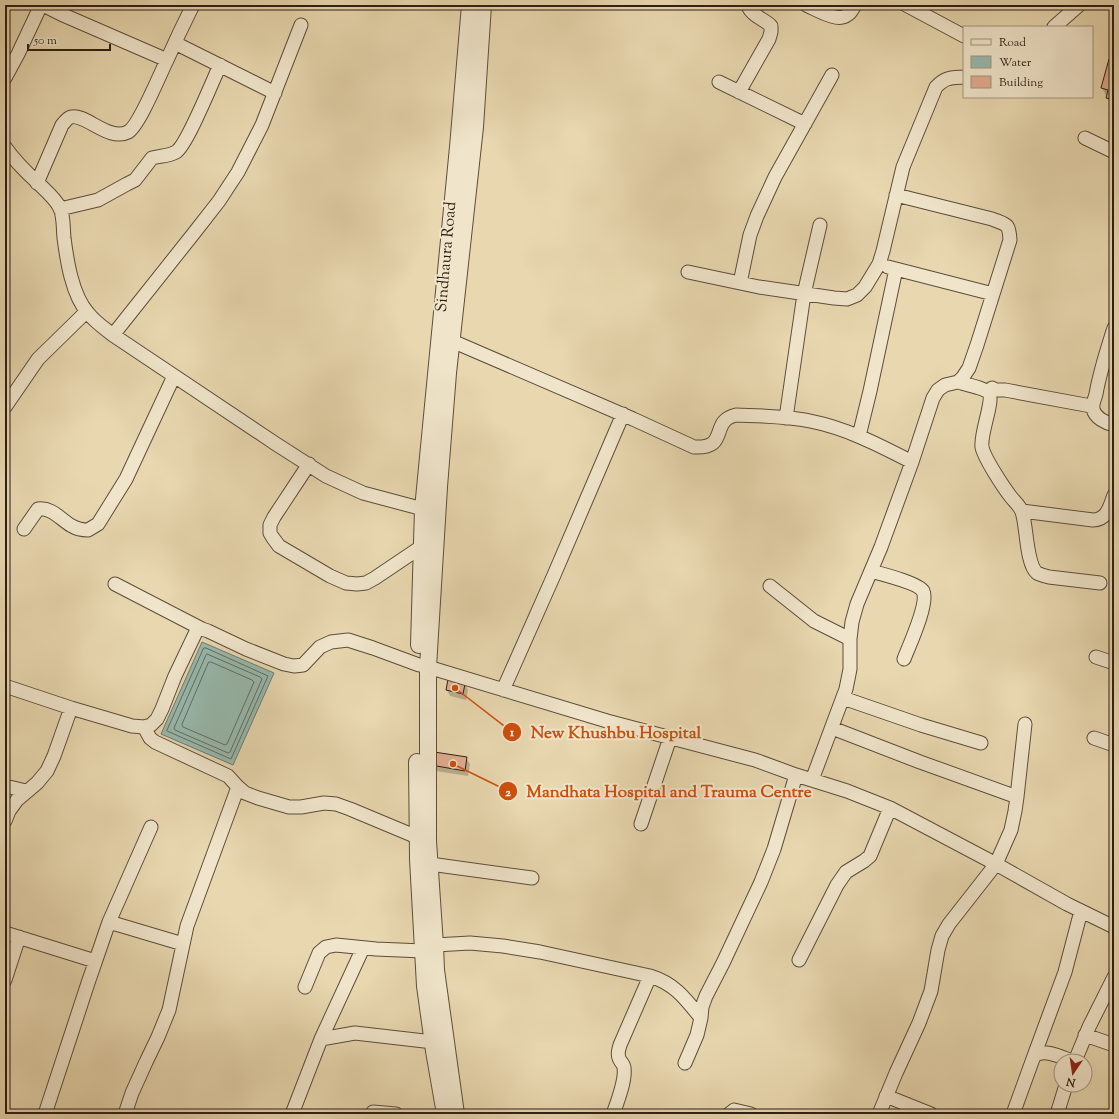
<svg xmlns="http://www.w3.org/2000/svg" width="1119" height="1119" font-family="'Sorts Mill Goudy',serif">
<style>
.water{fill:#97b9ae;stroke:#6d7b70}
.shadow{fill:#0003}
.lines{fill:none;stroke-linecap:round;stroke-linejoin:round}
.shore{stroke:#626c61;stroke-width:1}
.building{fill:#e1ab90;stroke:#2d1f14}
.minor-casing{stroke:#5c4d3b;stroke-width:15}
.tertiary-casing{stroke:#5c4d3b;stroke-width:18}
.minor{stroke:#f0e5cb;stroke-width:13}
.tertiary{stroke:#f0e5cb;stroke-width:16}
.labels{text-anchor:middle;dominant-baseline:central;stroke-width:4;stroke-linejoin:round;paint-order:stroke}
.street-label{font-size:16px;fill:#2d1f14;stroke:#f0e5cb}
.leader{fill:none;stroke:#cc500d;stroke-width:1.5}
.callout-dot{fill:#cc500d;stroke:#f0e5cb;stroke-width:1.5}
.mark-label{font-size:12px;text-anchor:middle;font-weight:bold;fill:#fff}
.callout-label{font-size:17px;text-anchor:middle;font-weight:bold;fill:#cc500d;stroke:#f0e5cb;stroke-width:4;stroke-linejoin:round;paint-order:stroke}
</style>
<rect width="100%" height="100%" fill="#e8d7af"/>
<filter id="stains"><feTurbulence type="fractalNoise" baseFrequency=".005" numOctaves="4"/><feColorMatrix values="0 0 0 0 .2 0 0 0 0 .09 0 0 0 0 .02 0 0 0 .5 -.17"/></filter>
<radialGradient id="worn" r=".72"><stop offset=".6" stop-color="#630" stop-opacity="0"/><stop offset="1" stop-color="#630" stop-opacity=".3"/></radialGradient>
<!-- water -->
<path class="water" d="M202,642L274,673L233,765L161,734Z"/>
<!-- shadow -->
<path class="shadow" d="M1114,62V107H1112L1102,88Z
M465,684L468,690L466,700L450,696L447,690Z
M466,758L470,764L468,776L436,771L432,765Z"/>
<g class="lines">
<!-- shore -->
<path class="shore" d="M204,648H206L268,676L231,759L167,731Z
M207,654L260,677L262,679L230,752L228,753L175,730L174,728L206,655Z
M209,662H211L252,680L254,682L227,744L225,745L183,727L182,725Z"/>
</g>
<!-- building -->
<path class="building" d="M1109,59L1114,60V100L1106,98L1108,90L1101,88Z
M448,679L465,684L463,694L446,690Z
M434,752L467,757L465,771L431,765Z"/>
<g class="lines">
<defs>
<path id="minor" d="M43,5L61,14L167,60
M806,5C816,9 838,23 847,15C851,13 853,8 855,5
M906,5L964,36
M1054,27L1079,5
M175,43L275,93
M5,78L18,54L41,5
M719,82L805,124
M739,92L769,39L771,32V26C764,19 754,17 749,8V5
M1085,138L1114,152
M5,147C14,160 26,172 38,183C46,191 55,198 60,208C64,217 63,228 64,238C67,261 72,295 88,313C95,322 104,328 113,335L276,444L326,476L363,493L423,509
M37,183L62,125C65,122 67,118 71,117C85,113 109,142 128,132C139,126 160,74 167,60C175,42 184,23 193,5
M60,209L98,200L127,184L135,180L152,158C160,156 169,156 176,152C187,145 213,80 220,65
M888,267L993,294
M688,272L759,287L834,298L847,299L857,295L865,287L879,264L883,251L903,167L936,87C946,77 950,78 964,77
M740,283L750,235L757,216L775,177L832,75
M1114,328C1107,350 1100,371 1096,394C1095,398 1092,404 1093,409C1095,418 1106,423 1114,425
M113,335L194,233L219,201L238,172L262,125L301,25
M452,341L633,419L694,447C730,449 709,421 736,415C760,416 786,416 810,421C846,428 879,445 912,462
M958,382C964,384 985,388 989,393C994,401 980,434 982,447C984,458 1004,488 1011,497C1015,502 1020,506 1022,512C1027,526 1026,564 1037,573C1041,575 1045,576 1049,577L1100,583
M992,388L995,390H1005L1091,406L1093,408
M5,407L38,359L86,312
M786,418L804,294L820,225
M859,436L870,391L896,269
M309,464L274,517L270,525V533L273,538L279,546L330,576L346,583L357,584L366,583L375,578L421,547
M1022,511L1093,520C1107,520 1110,506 1114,495
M24,529L38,509C52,507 61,520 72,526C77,529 82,530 88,530L98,524L126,479L174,376
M871,571C882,574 918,583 923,591C929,603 909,646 904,659
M115,584L202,629
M770,586L814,621L850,639
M1096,657L1114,663
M428,667L607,721L755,760L796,775L847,791L890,808L996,864L1067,904L1114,927
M5,686L71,708L132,726L144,727L151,725L157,719L162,709L175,676L195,634L197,630L202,629L208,631L246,649L284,664L294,666L303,665L320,647L331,642L348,640L373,648L419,665
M503,690L554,575L623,414
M843,698L921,725L981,743
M144,727L150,738L155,742L228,776L238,787L245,793L258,798L289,807H301L324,803L336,804L350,809L417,837
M832,728L920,762L1017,797
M1094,738L1114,745
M812,780L846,689L850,669V639L852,622L857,604L881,547L912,462L933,398L938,390L945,385L958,382L963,377L969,368L977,345L1010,240C1009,223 1007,225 992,219L896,195
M5,786L26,791
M5,821L9,811L17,800L37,783L47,771L54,756L71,708
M641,824L670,738
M430,864L532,878
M109,922L183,944
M5,933L95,961
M435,945L470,943L503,946L540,952L650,976C675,984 685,998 701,1018
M799,960L837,885L846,872L864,861L870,856L890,808
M5,980L19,937
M305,987L319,953L326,947L336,945L376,949L423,951
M1085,1035L1114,1045
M321,1039L355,1033L433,1042
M1034,1056L1065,972L1081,911
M1075,1061L1089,1027L1114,977
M685,1063L697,1035L701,1018L702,1007L706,996L723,963L761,882L774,849L796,775
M886,1096L931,1114
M373,1112L396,1114
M45,1114L88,983L109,922L151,827
M125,1114L132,1093L146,1062L158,1037L169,1010L187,926L238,787
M292,1114L321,1039L363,948
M613,1114C617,1103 626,1080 624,1068C624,1064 620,1062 619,1058C617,1053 619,1049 620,1045L650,976
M729,1114L734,1110L751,1114
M879,1114L896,1073L919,1023L931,991L938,950L942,936L949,924L996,864L1011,830L1015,811L1017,797L1025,724
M1013,1114L1034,1056C1044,1048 1061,1057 1072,1061
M1057,1114L1066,1085"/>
<path id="tertiary" d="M419,645L423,509L458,147L470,5
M417,762L418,859L425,986L434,1051L445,1114
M456,1114L436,970L435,945L428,841V667L439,487L448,373L475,127L483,5"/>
</defs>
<!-- minor casing -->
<use href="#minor" class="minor-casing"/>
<!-- tertiary casing -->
<use href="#tertiary" class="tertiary-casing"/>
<!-- minor -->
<use href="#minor" class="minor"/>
<!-- tertiary -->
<use href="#tertiary" class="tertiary"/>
</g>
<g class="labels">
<!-- street labels -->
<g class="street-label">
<text transform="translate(447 257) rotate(-85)">Sindhaura Road</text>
</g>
</g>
<!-- callouts -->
<path class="leader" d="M455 688L512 732M453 764L508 791"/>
<g class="callout-dot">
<circle cx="455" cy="688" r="4"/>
<circle cx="453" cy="764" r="4"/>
<circle cx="512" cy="732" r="10"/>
<circle cx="508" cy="791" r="10"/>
</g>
<g class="mark-label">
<text x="512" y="736">1</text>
<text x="508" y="796">2</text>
</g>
<g class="callout-label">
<text x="616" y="738">New Khushbu Hospital</text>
<text x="669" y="797">Mandhata Hospital and Trauma Centre</text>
</g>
<!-- margin -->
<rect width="1119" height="1119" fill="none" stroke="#e8d7af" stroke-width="20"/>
<rect x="6" y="6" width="1107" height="1107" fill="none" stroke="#2d1f14" stroke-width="2"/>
<rect x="10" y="10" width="1099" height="1099" fill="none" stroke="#2d1f14"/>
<!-- legend -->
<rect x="963" y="26" width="130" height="72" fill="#f0e5cb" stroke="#a29682"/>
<rect x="971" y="39" width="20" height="6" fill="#f0e5cb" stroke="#a29682"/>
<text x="999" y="46" font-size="12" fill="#2d1f14">Road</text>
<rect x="971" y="56" width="20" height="12" fill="#97b9ae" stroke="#a29682"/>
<text x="999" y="66" font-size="12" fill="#2d1f14">Water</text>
<rect x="971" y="76" width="20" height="12" fill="#e1ab90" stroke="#a29682"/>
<text x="999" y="86" font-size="12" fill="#2d1f14">Building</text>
<!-- north arrow -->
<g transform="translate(1073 1073) rotate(193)"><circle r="19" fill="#f0e5cb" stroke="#a29682"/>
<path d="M0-3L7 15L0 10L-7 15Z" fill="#8f2418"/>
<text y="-6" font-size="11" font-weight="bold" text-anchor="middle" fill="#2d1f14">N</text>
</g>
<!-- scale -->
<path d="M28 44v6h82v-6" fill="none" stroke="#2d1f14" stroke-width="2"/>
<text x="34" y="44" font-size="12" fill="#2d1f14" stroke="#f0e5cb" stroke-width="3" paint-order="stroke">50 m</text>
<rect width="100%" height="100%" filter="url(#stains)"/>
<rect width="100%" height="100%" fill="url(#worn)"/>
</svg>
